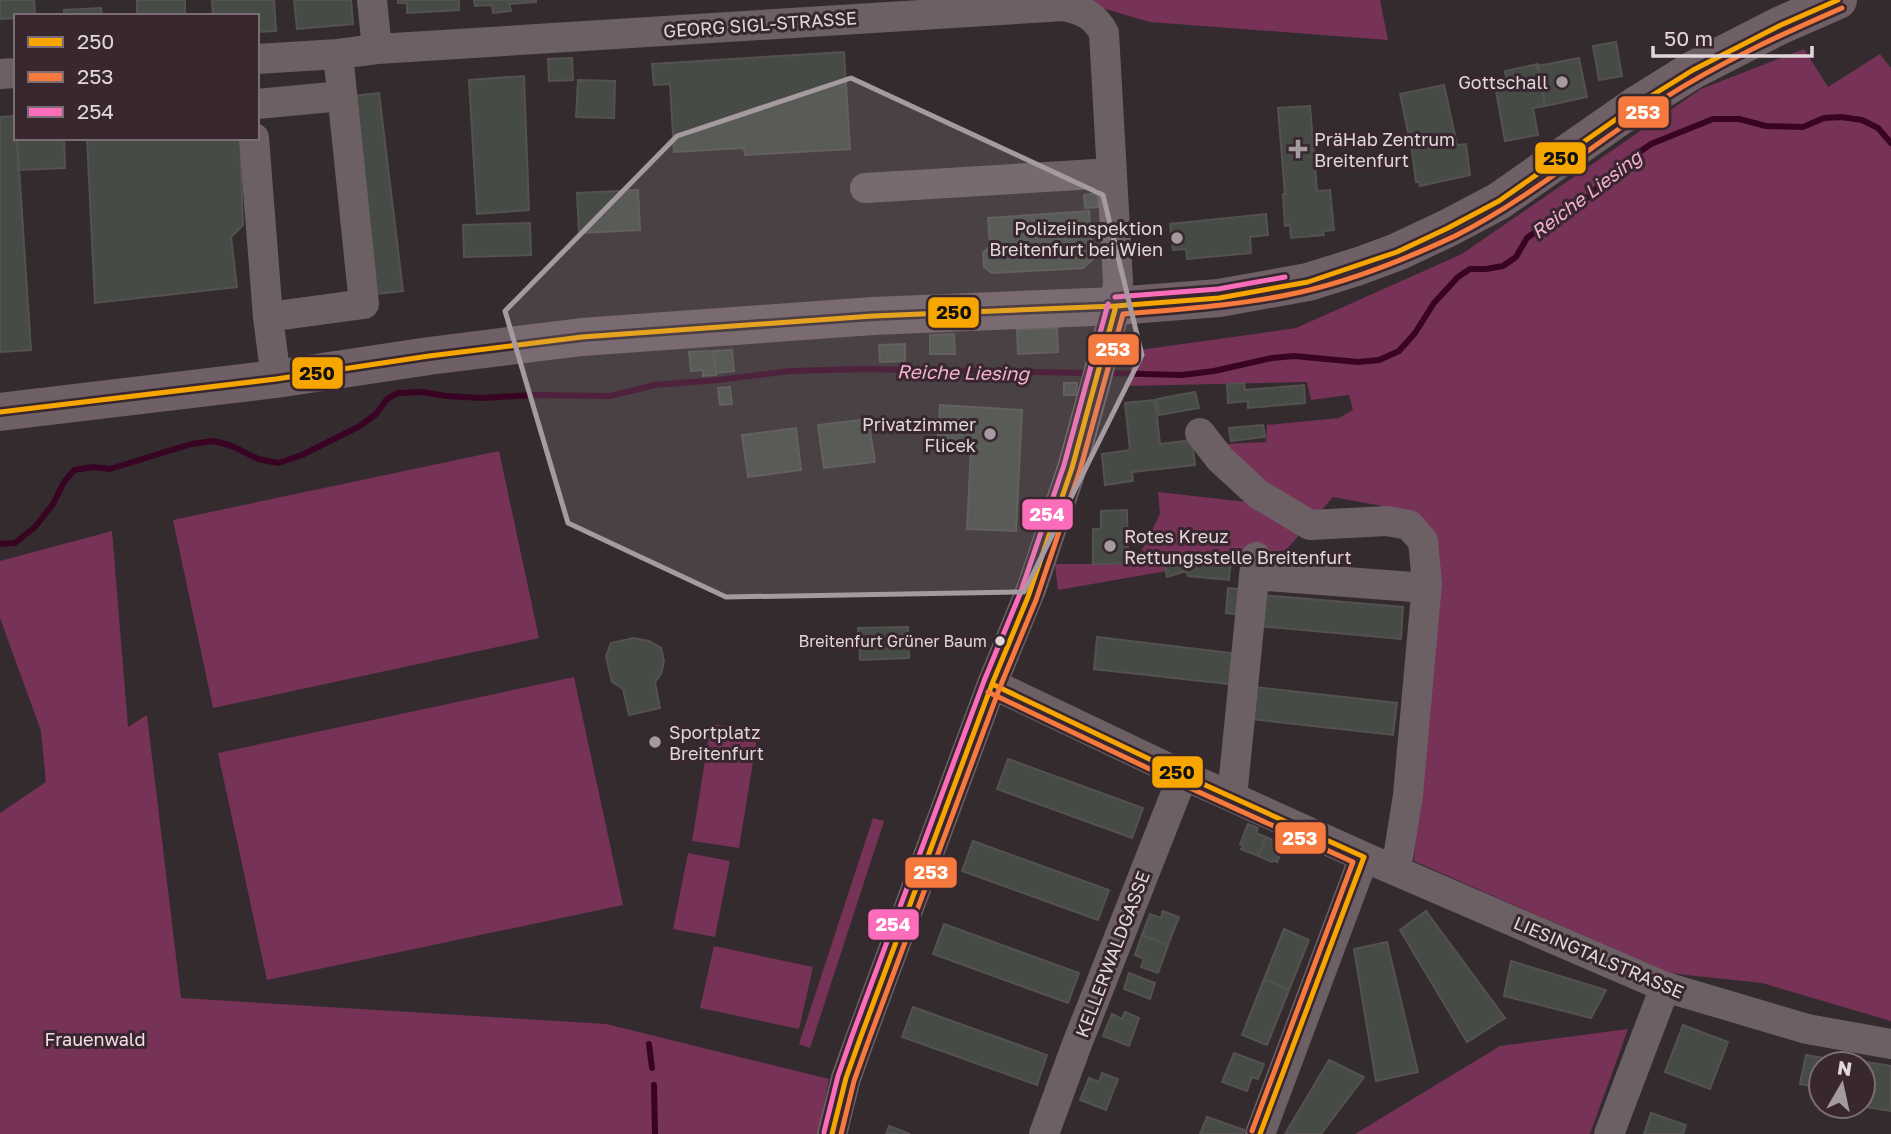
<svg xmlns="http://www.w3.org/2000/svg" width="1891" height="1134" font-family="'Golos Text',sans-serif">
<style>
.green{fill:#773257}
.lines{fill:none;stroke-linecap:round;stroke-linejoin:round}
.stream{stroke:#390423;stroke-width:6}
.building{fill:#464b45;stroke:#545251;stroke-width:2}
.minor{stroke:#6c6065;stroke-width:30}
.major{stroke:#6f5f66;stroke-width:38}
.bus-1-casing{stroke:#38272f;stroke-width:10}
.bus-2-casing{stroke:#38272f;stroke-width:10}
.bus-3-casing{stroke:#38272f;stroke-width:10}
.bus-1{stroke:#f7a600;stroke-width:5}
.bus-2{stroke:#f6793e;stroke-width:5}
.bus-3{stroke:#fb6dba;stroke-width:5}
.marked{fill:#a59a9f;fill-opacity:0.2;stroke:#a59a9f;stroke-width:5;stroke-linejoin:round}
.poi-dot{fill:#a59a9f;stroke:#38272f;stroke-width:2.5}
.bus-dot{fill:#e2d6db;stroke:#38272f;stroke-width:2.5}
.labels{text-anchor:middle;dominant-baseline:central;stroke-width:6;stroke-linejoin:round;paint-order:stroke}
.bus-label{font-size:16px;fill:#e2d6db;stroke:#38272f;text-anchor:end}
.street-label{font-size:18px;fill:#e2d6db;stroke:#38272f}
.poi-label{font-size:18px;fill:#e2d6db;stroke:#38272f;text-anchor:end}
.park-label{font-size:18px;fill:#f6dce7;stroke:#38272f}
.water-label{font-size:19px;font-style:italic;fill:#f7afd1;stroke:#38272f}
.line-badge{stroke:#38272f;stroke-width:2.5}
.badge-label{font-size:19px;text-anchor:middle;font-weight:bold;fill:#fff}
.pale-badge-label{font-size:19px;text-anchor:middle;font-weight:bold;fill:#111}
</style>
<rect width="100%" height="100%" fill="#342b2f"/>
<!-- green -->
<path class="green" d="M1074,0H1380L1388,40L1150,22Z
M1804,49L1828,87L1880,54L1891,68V1021L1762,983L1668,973L1414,861L1436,547L1404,510L1333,497L1286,550L1058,590L1055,564H1135L1160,514L1158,492L1256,503L1226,444L1266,442L1267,425L1339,418L1353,410L1349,395L1311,400L1307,382L1129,386L1133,351L1296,328L1462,254L1701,89Z
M499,451L539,638L213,708L173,520Z
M112,531L128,727L147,715L181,998L606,1024L829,1079L818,1134H0V813L46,782L41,731L0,618V561Z
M574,677L623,905L267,980L218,753Z
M711,724L758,731L739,848L692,841Z
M873,818L884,821L810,1048L799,1044Z
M688,853L730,861L715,937L673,929Z
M714,946L813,967L799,1029L700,1008Z
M1628,1029L1590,1134H1355L1500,1046Z"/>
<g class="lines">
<!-- stream -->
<path class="stream" d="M1106,373L1182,375L1214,371L1272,358L1294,356L1358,362L1379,360L1399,351L1415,333L1434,303L1458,277L1470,269H1486L1503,266L1516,257L1527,238L1560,214L1584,201L1619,166L1651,144L1713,119H1739L1766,126L1803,127L1824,118L1841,117L1862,120L1878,128L1891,143
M0,544L15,543L35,527L53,504L64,482L74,470L93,467L110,469L191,444L214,441L232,446L258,459L278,463L302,455L360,426L376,414L387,399L398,393L422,392L446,396L482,398L533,395L610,396L655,385L718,380L790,371L862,369L1088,373
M649,1044L652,1068
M654,1085L655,1134"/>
</g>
<!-- building -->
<path class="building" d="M0,0H34L35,16H16V18L0,19Z
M137,0H185V16H137Z
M212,0H274L276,31L257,32V16H230V14L213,15Z
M294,0H351L353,24L297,29Z
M398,0H459V10L407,13V3H398Z
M474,0H536V2L509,4L511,11L493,13L492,5L475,6Z
M101,8L102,16H64V10Z
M1616,42L1622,76L1599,80L1593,46Z
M844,52L850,149L745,155L744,148L674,152L670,84L654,85L652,64Z
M572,58L573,80L549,81L548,59Z
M1579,58L1587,97L1545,106L1537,66Z
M1538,64L1545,106L1533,108L1538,135L1505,141L1495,85L1507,83L1505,71Z
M524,76L529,210L477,214L469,80Z
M578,80L615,81L614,118L576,117Z
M1444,85L1457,145L1466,144L1470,175L1420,186L1419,182H1416L1412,151L1400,94Z
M379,93L403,291L376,294L352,96Z
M1310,106L1317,191L1330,190L1334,230L1323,231L1324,235L1291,238L1290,225L1285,226L1283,194H1285L1278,108Z
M16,116V138H17L31,350L0,352V117Z
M17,138H64L65,168L18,170Z
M87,138H240L243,225L231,237L237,287L95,303Z
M638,190L640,230L579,233L577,193Z
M1097,193L1098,207L1085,208L1084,195Z
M1089,211L1092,243H1094L1095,257L1083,268L992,273L984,267L983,253L990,246L988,218Z
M1266,214L1268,235L1250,237L1251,253L1187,259L1186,249L1173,250L1170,224Z
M530,223L531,255L464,257L463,225Z
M1057,328L1058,352L1018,354L1017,330Z
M954,334L955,354H930V335Z
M905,344V361L880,362L879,345Z
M732,350L734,371L716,373L713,351Z
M713,351L716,375L703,376V370L691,371L689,352Z
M1064,383H1077L1076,395H1064Z
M1244,383L1245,390L1304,385L1305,403L1248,408V401L1228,403L1227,384Z
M730,387L732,404L720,405L718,388Z
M1195,392L1199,408L1159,415L1157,399Z
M1155,400L1160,444L1192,440L1195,465L1132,472L1133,481L1105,485L1102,454L1130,450L1125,403Z
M940,405L1022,410L1016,531L967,529L971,450L937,449Z
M868,419L875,462L824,468L818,425Z
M1263,425L1265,437L1231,441L1229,428Z
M796,428L801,470L748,477L742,435Z
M1127,510L1128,563L1093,564V529H1101V511Z
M1183,556L1186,571L1167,577L1164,561Z
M1189,556L1231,560L1229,580L1188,576L1186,571Z
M1228,588L1246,590L1243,615L1226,613Z
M1260,595L1403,607L1401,639L1258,626Z
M908,627L909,658L860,660L858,628Z
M1097,637L1240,654L1236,685L1094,669Z
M634,638L649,641L661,648L664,661L661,674L655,682L660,708L629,715L623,689L612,682L606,656L611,643Z
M1254,687L1397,703L1393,735L1251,719Z
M1008,759L1143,808L1132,838L997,789Z
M1248,824L1258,828L1256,833L1266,837L1258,856L1241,849L1243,846L1240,844Z
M1266,837L1275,841L1277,837L1286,840L1277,862L1273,860L1272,862L1258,856Z
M973,841L1109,890L1098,920L962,871Z
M1163,911L1179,917L1168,945L1142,935L1150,914L1161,918Z
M1426,911L1505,1018L1467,1042L1400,930Z
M944,924L1079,973L1068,1003L933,954Z
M1284,929L1309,940L1289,990L1264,979Z
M1142,935L1168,945L1158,973L1141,967L1144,959L1135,955Z
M1387,942L1418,1072L1376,1081L1354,949Z
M1511,961L1606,990L1591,1018L1504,996Z
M1129,973L1155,983L1150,999L1124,989Z
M1264,979L1289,990L1267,1045L1242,1035Z
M913,1007L1047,1055L1037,1085L902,1037Z
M1125,1012L1139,1018L1129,1046L1103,1036L1112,1014L1122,1019Z
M1683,1025L1728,1042L1710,1089L1665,1072Z
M1234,1053L1264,1064L1258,1079L1252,1077L1247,1091L1222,1082Z
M1806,1055L1841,1061V1064H1821V1088L1800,1084Z
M1329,1060L1364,1077L1321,1134H1285Z
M1854,1060L1891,1066V1111L1861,1106H1863V1064H1853Z
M1102,1073L1118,1079L1106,1110L1080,1100L1089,1078L1099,1082Z
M1651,1113L1686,1125L1683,1134H1644Z
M1207,1117L1244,1130L1243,1134H1200Z
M889,1126L910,1134H886Z"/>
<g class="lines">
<!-- minor -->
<path class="minor" d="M372,0L377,49
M257,59L338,54L377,49L1064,6C1083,10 1095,16 1104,33L1118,281L1116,306L1095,385L1072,468L1032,587L992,684L860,1039L846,1078L832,1134
M0,74L16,73
M257,104L342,96
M254,138L268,317
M865,188L1112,173
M276,379L268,317L364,304L338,54
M1200,433L1220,459L1258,494L1310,525L1387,521L1409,525L1423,541L1427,583L1408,795L1396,870
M1254,575L1426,588
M992,684L1183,775L1364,857L1665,987L1807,1029L1891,1044
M1232,797L1256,557
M1044,1134L1077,1044L1183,775
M1260,1134L1364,857
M1609,1134L1665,987"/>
<!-- major -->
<path class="major" d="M0,412L276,379L429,356L582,337L873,316L1116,306L1219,298L1308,282L1359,266L1397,252L1448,228L1499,201L1635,106L1693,70L1781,25L1838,0"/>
<defs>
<path id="bus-1" d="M0,412L276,379L429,356L582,337L873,316L1116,306L1219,298L1308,282L1397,252L1448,228L1499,201L1635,106L1693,70L1781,25L1838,0
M992,684L1183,775L1364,857
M832,1134L846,1078L860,1039L992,684L1028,597L1072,468L1116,306
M1260,1134L1364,857"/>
<path id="bus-2" d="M988,692L1179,783L1353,862L1252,1131
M841,1134L854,1081L868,1042L1000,687L1036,600L1080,470L1123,314C1183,309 1243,305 1301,292C1354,280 1406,259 1455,236C1529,199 1593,144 1663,99C1719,63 1780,35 1842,8"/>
<path id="bus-3" d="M1115,297L1218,289L1285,277
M824,1132L838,1076L852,1036L984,681L1020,594L1064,465L1108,304"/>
</defs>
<!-- bus-1 casing -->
<use href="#bus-1" class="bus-1-casing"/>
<!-- bus-2 casing -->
<use href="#bus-2" class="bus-2-casing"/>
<!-- bus-3 casing -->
<use href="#bus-3" class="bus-3-casing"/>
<!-- bus-1 -->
<use href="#bus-1" class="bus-1"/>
<!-- bus-2 -->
<use href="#bus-2" class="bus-2"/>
<!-- bus-3 -->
<use href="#bus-3" class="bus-3"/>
</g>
<!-- marked area -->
<path class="marked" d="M851,78L1103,195L1142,355L1024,592L726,597L568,523L505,311L677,136Z"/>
<!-- markers -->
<g class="poi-dot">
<circle cx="1562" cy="82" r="7"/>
<path d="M1294.5 138.5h7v7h7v7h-7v7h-7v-7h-7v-7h7z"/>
<circle cx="1177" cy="238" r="7"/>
<circle cx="990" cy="434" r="7"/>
<circle cx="1110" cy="546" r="7"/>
<circle cx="655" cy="742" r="7"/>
</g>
<circle class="bus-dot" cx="1000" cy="641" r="6"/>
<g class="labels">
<!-- bus labels -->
<g class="bus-label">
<text x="987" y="641">Breitenfurt Grüner Baum</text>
</g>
<!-- street labels -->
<g class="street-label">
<text transform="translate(760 24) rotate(-4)">GEORG SIGL-STRASSE</text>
<text transform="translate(1112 954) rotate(-69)">KELLERWALDGASSE</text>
<text transform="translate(1599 957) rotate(23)">LIESINGTALSTRASSE</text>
</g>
<!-- poi labels -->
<g class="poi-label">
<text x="1548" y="82">Gottschall</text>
<text x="1314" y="139" text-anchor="start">PräHab Zentrum<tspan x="1314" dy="21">Breitenfurt</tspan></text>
<text x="1163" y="228">Polizeiinspektion<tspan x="1163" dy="21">Breitenfurt bei Wien</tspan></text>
<text x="976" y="424">Privatzimmer<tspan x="976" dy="21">Flicek</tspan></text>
<text x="1124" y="536" text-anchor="start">Rotes Kreuz<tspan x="1124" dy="21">Rettungsstelle Breitenfurt</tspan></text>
<text x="669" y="732" text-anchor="start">Sportplatz<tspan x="669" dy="21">Breitenfurt</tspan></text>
</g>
<!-- park labels -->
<g class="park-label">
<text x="95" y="1039">Frauenwald</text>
</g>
<!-- water labels -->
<g class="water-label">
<text transform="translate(1586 194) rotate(-37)">Reiche Liesing</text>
<text transform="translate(963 372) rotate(1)">Reiche Liesing</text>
</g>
</g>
<g class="line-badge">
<rect x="1617" y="95" width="53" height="34" rx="7" fill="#f6793e"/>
<rect x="1534" y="141" width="53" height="34" rx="7" fill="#f7a600"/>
<rect x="927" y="296" width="53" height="33" rx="7" fill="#f7a600"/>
<rect x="1087" y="333" width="53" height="33" rx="7" fill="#f6793e"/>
<rect x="291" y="356" width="53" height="34" rx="7" fill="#f7a600"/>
<rect x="1021" y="498" width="53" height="33" rx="7" fill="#fb6dba"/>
<rect x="1151" y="755" width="53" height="34" rx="7" fill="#f7a600"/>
<rect x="1274" y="821" width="53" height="34" rx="7" fill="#f6793e"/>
<rect x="904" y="856" width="54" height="33" rx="7" fill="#f6793e"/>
<rect x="867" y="908" width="53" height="33" rx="7" fill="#fb6dba"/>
</g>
<g class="badge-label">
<text x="1643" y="119">253</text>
<text x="1113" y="356">253</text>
<text x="1047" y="521">254</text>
<text x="1300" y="845">253</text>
<text x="931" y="879">253</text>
<text x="893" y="931">254</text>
</g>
<g class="pale-badge-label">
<text x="1561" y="165">250</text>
<text x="954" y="319">250</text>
<text x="317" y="380">250</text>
<text x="1177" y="779">250</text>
</g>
<!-- legend -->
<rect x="14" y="14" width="245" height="126" fill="#38272f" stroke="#7c6d74" stroke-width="2"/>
<rect x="28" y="37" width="35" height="10" fill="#f7a600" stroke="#7c6d74" stroke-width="2"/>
<text x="77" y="49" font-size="21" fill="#e2d6db">250</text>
<rect x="28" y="72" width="35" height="10" fill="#f6793e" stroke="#7c6d74" stroke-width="2"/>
<text x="77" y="84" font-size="21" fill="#e2d6db">253</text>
<rect x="28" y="107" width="35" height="10" fill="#fb6dba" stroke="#7c6d74" stroke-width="2"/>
<text x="77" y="119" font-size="21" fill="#e2d6db">254</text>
<!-- north arrow -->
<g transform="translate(1842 1085) rotate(9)"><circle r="33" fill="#38272f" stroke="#7c6d74" stroke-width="2"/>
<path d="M0-5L12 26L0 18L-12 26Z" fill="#a59a9f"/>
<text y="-10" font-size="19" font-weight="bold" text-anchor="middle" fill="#e2d6db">N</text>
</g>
<!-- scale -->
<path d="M1653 46v10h159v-10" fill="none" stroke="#e2d6db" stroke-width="3.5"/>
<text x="1664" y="46" font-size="21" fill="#e2d6db" stroke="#38272f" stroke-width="5" paint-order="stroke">50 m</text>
</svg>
